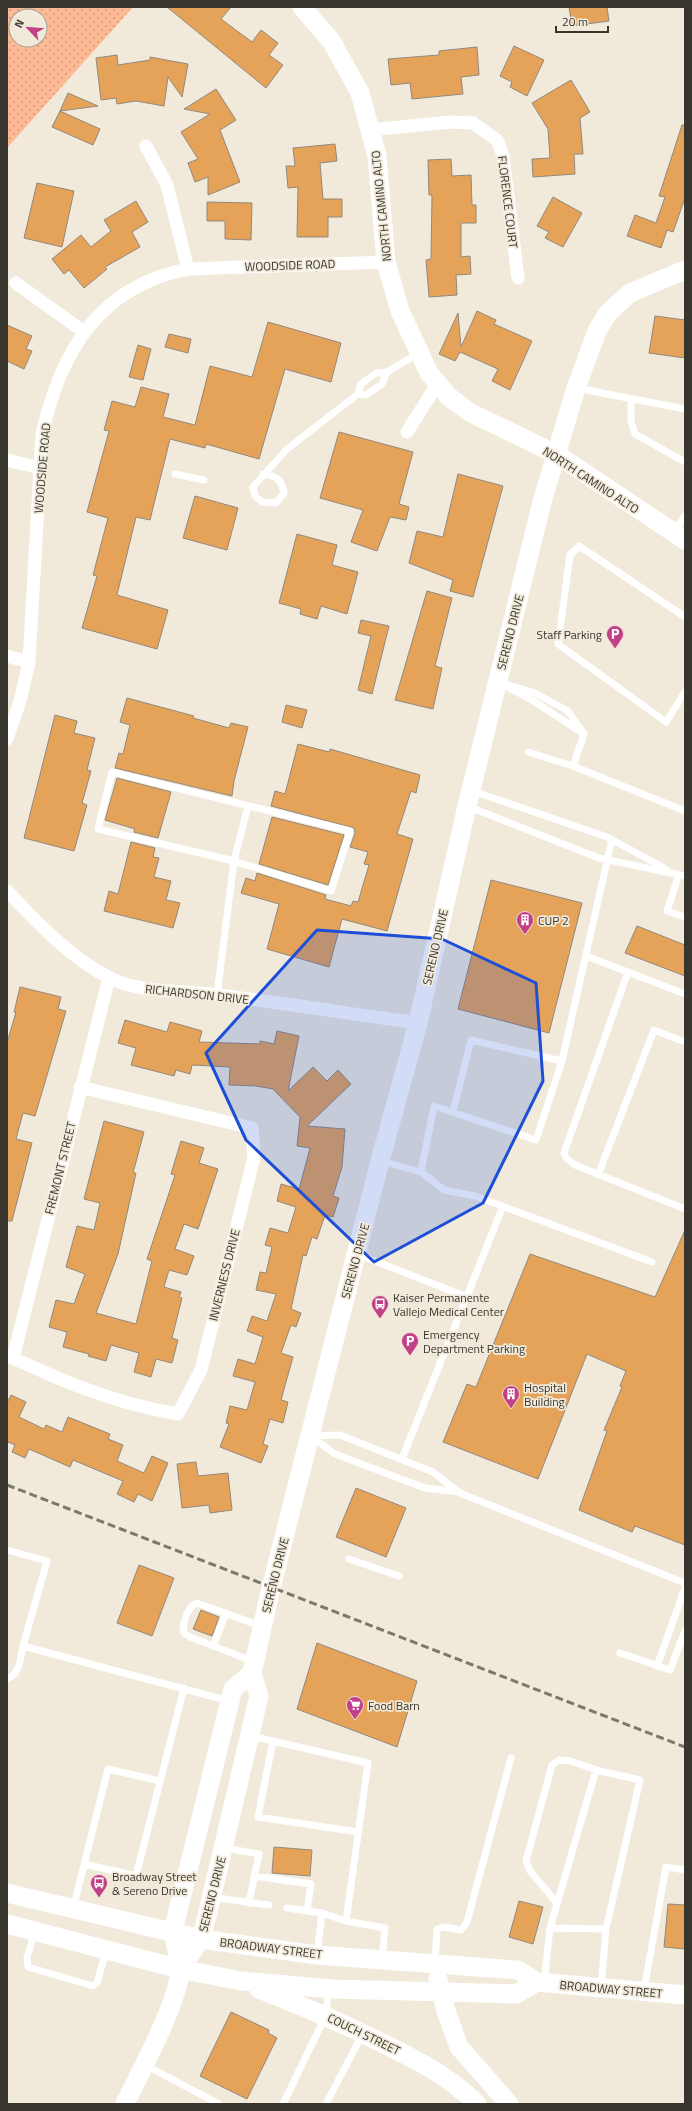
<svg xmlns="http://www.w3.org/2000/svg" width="692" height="2111" font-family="'Titillium Web',sans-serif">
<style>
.green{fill:url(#green-dots);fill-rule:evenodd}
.building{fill:#e5a35a;stroke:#93887c}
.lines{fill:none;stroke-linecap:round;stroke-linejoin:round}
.lane{stroke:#fff;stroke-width:7}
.street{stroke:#fff;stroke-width:13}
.secondary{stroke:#fff;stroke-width:19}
.rail{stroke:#7c786e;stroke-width:3;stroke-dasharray:8 4;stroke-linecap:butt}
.marked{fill:#1d4ed8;fill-opacity:0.2;stroke:#1d4ed8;stroke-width:3;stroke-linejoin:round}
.labels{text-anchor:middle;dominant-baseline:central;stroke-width:3.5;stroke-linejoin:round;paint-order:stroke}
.street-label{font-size:12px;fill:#38352f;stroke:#f1eadb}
.poi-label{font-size:12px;fill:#38352f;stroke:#f1eadb;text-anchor:start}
</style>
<defs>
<pattern id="green-dots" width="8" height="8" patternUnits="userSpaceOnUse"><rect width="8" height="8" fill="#feb995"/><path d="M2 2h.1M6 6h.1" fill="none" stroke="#cf977a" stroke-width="1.8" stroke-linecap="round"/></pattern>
</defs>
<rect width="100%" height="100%" fill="#f1eadb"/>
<!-- green -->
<path class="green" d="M7,7H133L7,148ZM16,16H40V40H16Z"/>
<!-- building -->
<path class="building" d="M167,7H231L221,19L252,42L261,30L278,43L269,55L283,65L266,88Z
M569,7H607L609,21L572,26Z
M514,46L544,60L527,96L510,87L512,82L500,76Z
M477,47L479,75L461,77L463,94L412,99L410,83L391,85L388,59L439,55V51Z
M117,55L118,65L150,60V57L188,64L182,97L168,77L164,106L136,101L117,104L116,98L101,100L96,58Z
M571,80L590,112L580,118L583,154H574L575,174L533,177L532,159L550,158L548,129L532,103Z
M216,89L236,120L220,130L240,182L208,195V177L195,182L188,163L198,159L181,132L210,114L184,109Z
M68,93L98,106L60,111Z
M60,111L100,129L93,145L52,127Z
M682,125H685V198L673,232L667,230L661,248L627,236L635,215L656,223L665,197L659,196Z
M335,144L337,161L320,163L323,199H342V217H328V237H297L298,187L288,188L286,166H295L293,148Z
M451,159L452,176L471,175L472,205H476V223H461V257L470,256L471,274L456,275L457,295L429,297L426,260L431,259L432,195H429L428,160Z
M37,183L74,191L62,247L24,238Z
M553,197L582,213L563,247L545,238L549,232L537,226Z
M136,201L148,222L132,232L140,247L105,267L107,269L84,288L69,270L64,274L52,259L81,235L91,247L111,231L104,220Z
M207,202L252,203L251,240L225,239V221H207Z
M477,311L496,320L494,324L532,341L510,390L492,381L498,369L460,352L455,361L439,354L458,313L461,347Z
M655,316L685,320V358L649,353Z
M268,322L341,343L331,382L285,369L259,459L206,444L205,448L170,439L150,520L136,517L117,595L168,610L157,649L82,628L97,576L93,575L108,518L87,512L109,431L104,430L112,401L135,407L141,387L169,394L163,417L195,425L210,366L252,377Z
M7,325L32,336L26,349L32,351L24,369L7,361Z
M169,334L191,339L188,353L165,347Z
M138,345L151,349L143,380L129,377Z
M339,432L413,452L399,504L409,507L406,520L390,517L377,551L351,542L363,510L320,498Z
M458,474L503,486L473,597L450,591L453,580L409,563L417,531L443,537Z
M195,496L238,508L227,550L183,538Z
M297,534L337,545L332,565L358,572L347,614L321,606L317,619L300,614L301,609L279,603Z
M427,591L452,598L435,666L442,668L433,709L395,700Z
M361,620L389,626L372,694L358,690L371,636L358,633Z
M127,698L194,716L193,718L229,728L231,723L248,727L234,781L232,796L115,768L119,753L123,754L130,725L120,722Z
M286,705L307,710L302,728L282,722Z
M55,715L77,721L74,733L95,738L87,770L91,771L82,803L87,805L74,851L24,838Z
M298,744L329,752L330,749L420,775L416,793L411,791L397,834L413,839L387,931L342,919L329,967L267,949L279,904L241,893L246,878L255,881L257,873L326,895L325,899L351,906L353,901L358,902L369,865L364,864L368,852L350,847L355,833L354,828L271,806L275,791L285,794Z
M117,778L171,792L158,838L134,832L135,829L105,820Z
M272,817L344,835L328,885L259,864Z
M131,842L155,848L153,857L159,858L154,877L171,881L166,900L180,903L173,928L104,911L109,891L118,894Z
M491,880L582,903L549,1033L458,1009Z
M637,926L685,945V976L625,953Z
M20,987L61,997L58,1009L66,1011L35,1116L23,1113L16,1139L32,1143L12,1221H7V1043L16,1012H14Z
M125,1020L167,1032L170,1022L185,1026L202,1031L199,1042L260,1044V1041L274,1044L277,1031L299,1036L288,1091L313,1067L327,1081L338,1070L351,1084L307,1126L345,1129L342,1167L333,1196L339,1198L333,1217L325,1215L317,1239L312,1237L306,1256L303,1255L291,1309L301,1313L296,1327L291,1325L281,1353L293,1357L281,1400L288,1402L283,1423L270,1419L263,1444L268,1446L261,1463L220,1447L229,1424L226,1423L230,1406L247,1410L255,1382L233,1376L238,1359L255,1364L263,1337L247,1331L252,1316L267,1321L276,1294L256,1290L260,1272L266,1273L272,1247L265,1245L270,1228L288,1233L296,1207L277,1201L281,1184L299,1189L310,1148L297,1146L300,1117L273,1089L256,1086L229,1085L230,1067L192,1065L190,1074L176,1070L174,1076L131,1065L136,1048L118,1043Z
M104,1121L144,1132L133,1173H136L118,1254L96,1313L136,1324L152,1261L147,1259L175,1175L171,1174L181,1141L204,1148L199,1163L218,1169L198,1229L184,1224L175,1249L194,1256L187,1275L169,1270L164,1287L181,1292L179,1297L182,1298L172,1338L178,1340L172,1363L156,1359L151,1377L134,1372L139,1353L111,1345L106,1361L88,1356L89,1354L63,1347L67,1332L49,1327L56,1300L74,1304L85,1274L66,1267L77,1226L94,1230L100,1203L84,1199Z
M685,1230V1545L635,1526L632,1532L579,1510L607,1431L604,1430L622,1387L620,1386L626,1371L587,1354L538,1479L443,1442L467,1384L476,1387L530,1254L655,1297Z
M11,1395L26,1402L19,1417L44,1429L46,1425L62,1432L68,1417L110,1434L108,1439L123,1445L117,1461L144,1473L152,1456L168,1463L152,1501L138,1494L134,1502L117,1494L123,1481L73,1460L70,1467L29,1449L25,1458L12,1452L15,1445L8,1442L7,1445V1403Z
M196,1462L198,1476L228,1473L232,1510L210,1513L209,1505L182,1508L177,1464Z
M356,1488L406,1508L386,1557L336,1537Z
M139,1565L174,1578L152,1636L117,1623Z
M201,1610L219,1617L212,1636L193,1629Z
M317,1643L417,1681L397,1747L297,1709Z
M274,1847L312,1850L310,1876L272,1873Z
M519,1901L543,1907L533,1944L509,1937Z
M668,1904L685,1905V1949L664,1947Z
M231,2012L269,2030L268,2033L277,2038L247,2099L200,2076Z"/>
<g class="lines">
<!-- lane -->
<path class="lane" d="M576,388L685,409
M358,394L366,395L382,384L387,372
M631,399V421L635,434L685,462
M175,474L204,480
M263,474C277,476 281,479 284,493L276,503L262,502L255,496L253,487L287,449L358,394L361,384L376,373L387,372L419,353
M673,533L685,516
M685,617L579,546L570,555L558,644L666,722L685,692
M498,682L535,693L568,711L584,734L532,700Z
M528,752L573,766L685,811
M573,766L584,734
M473,791L607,837L666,869
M467,806L599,858L685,876
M679,874L667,911L685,917
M586,956L685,994
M628,972L564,1153L567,1159L575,1165L685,1209
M217,995L234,861L98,829L112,772L350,831L331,891L234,861L248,806
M453,1112L471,1040L562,1061
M381,1161L421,1172L444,1190L475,1196L652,1262
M421,1172L434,1106L536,1140L562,1061L612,839
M598,1175L654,1030L685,1042
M357,1254L467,1297
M310,1436L340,1435L433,1472L460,1493L685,1583
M312,1437L335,1454L425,1488L459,1492
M402,1459L503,1206
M7,1550L47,1561L23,1646L229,1701
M349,1559L399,1576
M213,1646L226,1613
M620,1653L670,1670L685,1631
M255,1662L190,1637L184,1633C182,1623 187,1607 197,1603L261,1626
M657,1666L685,1588
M7,1679C21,1673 20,1659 23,1646
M251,1736L368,1763L346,1921
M273,1741L258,1817L358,1832
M224,1848L259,1854L249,1903
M84,1864L136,1876L184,1688
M254,1876L311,1884L307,1911
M211,1897L269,1905
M557,1903L530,1871L526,1861L552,1765L559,1760L571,1761L596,1770
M287,1908L322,1913
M73,1909L108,1769L160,1781
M550,1928L596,1770L640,1780L606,1929
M35,1932L27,1957L28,1967L93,1986L97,1983L106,1951
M317,1955L322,1913L346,1921L385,1928L382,1959
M435,1963L437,1929L444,1927L461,1930L467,1922L511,1758
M544,1983L550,1928L606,1929L601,1988
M644,1990L666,1867L685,1870
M145,2065L219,2104
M283,2104L326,2015L328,1990
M326,2104L363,2033"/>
<!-- street -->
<path class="street" d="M370,130L450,122L473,123L498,141L503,156L518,278
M146,146L167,185L188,269
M16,283L84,332
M407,432L438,383
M7,460L40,468
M7,656L29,662
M7,739L20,701L29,662L42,435C60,352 99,286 188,269L386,262
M7,891C37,922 69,957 108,977C140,994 183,990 218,995C285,1003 351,1014 418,1023
M7,1356C30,1365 52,1376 75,1385C108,1398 143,1408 178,1414L201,1370L254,1157L252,1128L80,1087
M13,1358L109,978"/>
<!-- secondary -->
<path class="secondary" d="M302,7L332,42L360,93L377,156L386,262L400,311L429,373L449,397L471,413L556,454L685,540
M7,1893L201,1939L317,1955L518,1970L537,1982L685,1995
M7,1924L180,1969L241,1981L333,1989L516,1994L537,1982
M180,1969L201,1939L206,1920L259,1696L252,1673L271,1588L380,1161L418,1023L467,806L542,502L576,388L597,331L608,313L630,293L685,270
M438,1979L446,2011L459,2047L509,2104
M259,1989C301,2005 342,2023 382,2043C417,2060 449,2076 477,2104
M125,2104C139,2075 181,1997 180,1968C179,1956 175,1943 173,1931L233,1689L252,1673"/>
<!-- rail -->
<path class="rail" d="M7,1485L685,1747"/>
</g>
<!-- marked area -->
<path class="marked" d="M317,930L442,939L536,983L543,1081L483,1203L374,1262L246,1140L206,1053Z"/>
<!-- icons -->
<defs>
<symbol id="parking-pin" viewBox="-11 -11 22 30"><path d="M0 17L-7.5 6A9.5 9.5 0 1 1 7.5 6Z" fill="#c24087" stroke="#f1eadb"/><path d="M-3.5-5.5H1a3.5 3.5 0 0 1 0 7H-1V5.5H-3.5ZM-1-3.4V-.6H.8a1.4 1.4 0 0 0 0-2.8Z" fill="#fff"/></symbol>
<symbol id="building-pin" viewBox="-11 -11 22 30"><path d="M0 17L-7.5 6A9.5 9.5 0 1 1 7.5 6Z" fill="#c24087" stroke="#f1eadb"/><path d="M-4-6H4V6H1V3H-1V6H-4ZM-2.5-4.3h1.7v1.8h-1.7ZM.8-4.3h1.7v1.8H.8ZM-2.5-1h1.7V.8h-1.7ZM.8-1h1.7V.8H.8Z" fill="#fff"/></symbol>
<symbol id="bus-pin" viewBox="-11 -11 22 30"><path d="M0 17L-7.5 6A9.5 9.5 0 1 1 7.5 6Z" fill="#c24087" stroke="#f1eadb"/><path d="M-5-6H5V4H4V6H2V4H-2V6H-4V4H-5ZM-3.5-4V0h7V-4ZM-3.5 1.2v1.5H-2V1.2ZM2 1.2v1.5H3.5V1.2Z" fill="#fff"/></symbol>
<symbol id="supermarket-pin" viewBox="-11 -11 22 30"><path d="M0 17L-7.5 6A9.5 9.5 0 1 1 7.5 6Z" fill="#c24087" stroke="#f1eadb"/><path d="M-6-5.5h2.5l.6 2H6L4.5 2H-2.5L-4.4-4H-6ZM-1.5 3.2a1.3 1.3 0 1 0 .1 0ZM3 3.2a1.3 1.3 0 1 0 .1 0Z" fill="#fff"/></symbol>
</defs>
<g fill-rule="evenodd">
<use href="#parking-pin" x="605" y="624" width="20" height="27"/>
<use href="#building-pin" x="515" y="910" width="20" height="27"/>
<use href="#bus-pin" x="370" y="1294" width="20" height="27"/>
<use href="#parking-pin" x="400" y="1331" width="20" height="27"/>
<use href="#building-pin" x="501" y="1384" width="20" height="27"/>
<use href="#supermarket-pin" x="345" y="1695" width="20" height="27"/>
<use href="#bus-pin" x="89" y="1873" width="20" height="27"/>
</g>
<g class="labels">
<!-- street labels -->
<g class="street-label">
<text transform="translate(508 202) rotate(83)">FLORENCE COURT</text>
<text transform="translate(381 206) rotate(-96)">NORTH CAMINO ALTO</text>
<text transform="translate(290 265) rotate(-2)">WOODSIDE ROAD</text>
<text transform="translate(42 468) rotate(-85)">WOODSIDE ROAD</text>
<text transform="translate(591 480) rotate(33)">NORTH CAMINO ALTO</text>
<text transform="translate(510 632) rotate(-76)">SERENO DRIVE</text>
<text transform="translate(435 947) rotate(-77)">SERENO DRIVE</text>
<text transform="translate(197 994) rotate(6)">RICHARDSON DRIVE</text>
<text transform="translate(60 1168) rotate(-76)">FREMONT STREET</text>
<text transform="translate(355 1261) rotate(-75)">SERENO DRIVE</text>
<text transform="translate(224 1275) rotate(-76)">INVERNESS DRIVE</text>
<text transform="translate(275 1575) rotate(-76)">SERENO DRIVE</text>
<text transform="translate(212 1894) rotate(-76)">SERENO DRIVE</text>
<text transform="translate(271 1948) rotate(7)">BROADWAY STREET</text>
<text transform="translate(611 1989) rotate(5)">BROADWAY STREET</text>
<text transform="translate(364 2034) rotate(26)">COUCH STREET</text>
</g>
<!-- poi labels -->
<g class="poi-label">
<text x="602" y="634" text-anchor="end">Staff Parking</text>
<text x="538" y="920">CUP 2</text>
<text x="393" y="1297">Kaiser Permanente<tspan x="393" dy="14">Vallejo Medical Center</tspan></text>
<text x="423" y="1334">Emergency<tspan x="423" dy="14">Department Parking</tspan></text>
<text x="524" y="1387">Hospital<tspan x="524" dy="14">Building</tspan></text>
<text x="368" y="1705">Food Barn</text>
<text x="112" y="1876">Broadway Street<tspan x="112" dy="14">&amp; Sereno Drive</tspan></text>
</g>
</g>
<!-- border -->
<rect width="692" height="2111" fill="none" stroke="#38352f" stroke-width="16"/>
<!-- north arrow -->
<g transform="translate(28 28) rotate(296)"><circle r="19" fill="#f1eadb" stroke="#a7a296"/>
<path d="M0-3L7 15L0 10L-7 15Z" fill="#c24087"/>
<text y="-6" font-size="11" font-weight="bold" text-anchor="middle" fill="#38352f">N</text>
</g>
<!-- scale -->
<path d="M556 26v6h52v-6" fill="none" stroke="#38352f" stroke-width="2"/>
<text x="562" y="26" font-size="12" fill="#38352f" stroke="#f1eadb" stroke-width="3" paint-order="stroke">20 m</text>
</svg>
